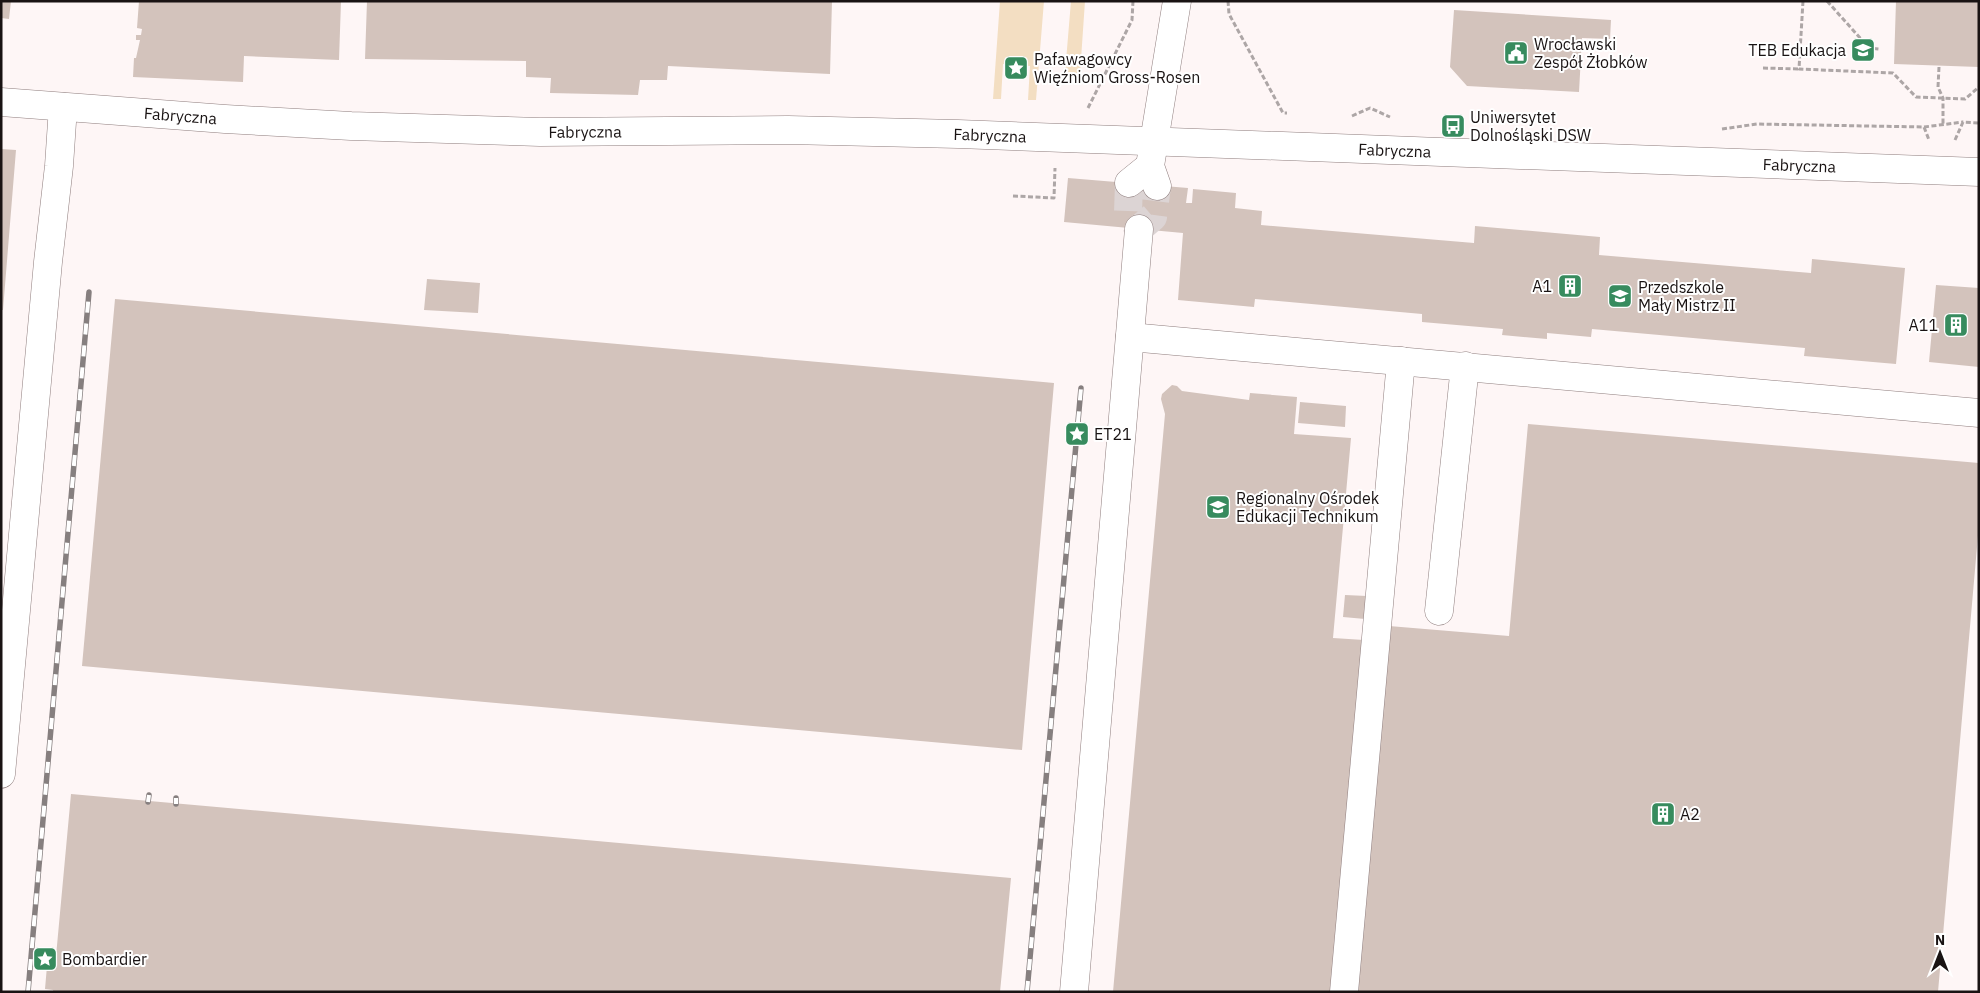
<svg xmlns="http://www.w3.org/2000/svg" width="1980" height="993" font-family="'IBM Plex Sans',sans-serif">
<style>
.green{fill:#f3dec2}
.building{fill:#d3c3bc}
.lines{fill:none;stroke-linecap:round;stroke-linejoin:round}
.minor-tunnel{stroke:#dcd4d4;stroke-width:28;stroke-dasharray:28 14;stroke-linecap:butt}
.minor-casing{stroke:#8f7e7e;stroke-width:29}
.path{stroke:#ada6a6;stroke-width:3;stroke-dasharray:5 2.5;stroke-linecap:butt}
.minor{stroke:#fff;stroke-width:28}
.rail-casing{stroke:#867f7f;stroke-width:5.5}
.rail{stroke:#fff;stroke-width:4;stroke-dasharray:11;stroke-linecap:butt}
.labels{text-anchor:middle;dominant-baseline:central;stroke-width:4;stroke-linejoin:round;paint-order:stroke}
.poi-label{font-size:16px;fill:#191313;stroke:#fff;text-anchor:start}
.street-label{font-size:16px;fill:#191313;stroke:#fff}
</style>
<rect width="100%" height="100%" fill="#fef6f6"/>
<!-- green -->
<path class="green" d="M1000,1H1044L1036,100H1028L1030,66L1003,64L1001,99H993Z
M1071,1H1085L1080,74L1065,73Z"/>
<!-- building -->
<path class="building" d="M1,1H11L9,19L1,18Z
M139,1H341L339,60L244,56L243,82L133,77L134,58H136L140,40H136V35H141L142,29L137,28Z
M367,1H832L830,74L668,66L667,80H640L638,95L550,93L551,78L526,77V61L365,59Z
M1896,1H1979V67L1894,64Z
M1454,10L1611,20L1610,39L1582,38L1579,92L1467,86L1450,67Z
M1,149L16,150L3,310H1Z
M1068,178L1188,188L1186,203H1192L1193,189L1236,193L1235,208L1262,211L1261,225L1474,243L1475,226L1600,237L1599,255L1811,273L1812,259L1905,268L1896,364L1804,356L1805,348L1592,329L1591,337L1547,333V339L1502,335L1503,329L1422,322V314L1255,299L1254,307L1178,300L1183,233L1064,222Z
M427,279L480,283L478,313L424,310Z
M1936,285L1979,288V367L1929,362Z
M115,299L1054,383L1022,750L82,666Z
M1172,385L1177,386L1182,391L1249,400L1250,393L1297,397L1294,434L1351,438L1333,638L1364,640L1333,992H1113L1165,414L1161,399L1162,394Z
M1300,402L1346,406L1345,427L1298,423Z
M1528,424L1979,463V524L1938,992H1357L1389,626L1509,636Z
M1345,595L1367,596L1365,619L1343,617Z
M71,794L1011,878L1000,992H53V990L45,989L47,966L55,967Z"/>
<g class="lines">
<!-- minor-tunnel -->
<path class="minor-tunnel" d="M1129,183L1128,213L1139,229L1153,217L1157,186"/>
<defs>
<g id="minor">
<path id="s1" d="M1,102L225,119L351,126L540,132L788,130L958,134L1979,172"/>
<path d="M1129,183L1150,166"/>
<path d="M1157,186L1150,166L1177,1"/>
<path d="M1130,337L1979,413"/>
<path d="M1439,611L1465,366"/>
<path d="M1,774L48,262L59,166L63,107"/>
<path d="M1074,992L1139,229"/>
<path d="M1344,992L1401,361"/>
</g>
</defs>
<!-- minor casing -->
<use href="#minor" class="minor-casing"/>
<!-- path -->
<path class="path" d="M1228,1L1229,14L1283,113H1287
M1803,1L1799,69L1893,73L1916,97L1965,99L1979,87
M1827,1L1869,48L1879,49
M1939,67L1938,87L1943,98V125
M1763,68L1799,69
M1088,108L1132,20L1133,1
M1352,116L1370,108L1390,117
M1924,127L1963,122
M1722,129L1757,124L1924,127L1929,140
M1955,140L1963,122L1979,123
M1013,196L1054,198L1055,168"/>
<!-- minor -->
<use href="#minor" class="minor"/>
<defs>
<path id="rail" d="M148,802L149,795
M176,804V798
M28,992L89,292
M1027,992L1081,388"/>
</defs>
<!-- rail casing -->
<use href="#rail" class="rail-casing"/>
<!-- rail -->
<use href="#rail" class="rail"/>
</g>
<!-- icons -->
<defs>
<symbol id="university-square" viewBox="-11 -11 22 22"><rect x="-9" y="-9" width="18" height="18" rx="4" fill="#378b5e" stroke="#fff"/><path d="M0-5L7-2L0 1L-7-2ZM-4 1L0 2.5L4 1V4Q0 6-4 4Z" fill="#fff"/></symbol>
<symbol id="civic-square" viewBox="-11 -11 22 22"><rect x="-9" y="-9" width="18" height="18" rx="4" fill="#378b5e" stroke="#fff"/><path d="M-.6-6.5H3V-4.5H.6V-3L4-1V1h2V6H-6V1h2V-1L-.6-3ZM-1.2 2.5V6h2.4V2.5Z" fill="#fff"/></symbol>
<symbol id="sight-square" viewBox="-11 -11 22 22"><rect x="-9" y="-9" width="18" height="18" rx="4" fill="#378b5e" stroke="#fff"/><path d="M0-6L1.8-2.2L6-1.7L2.9 1.2L3.7 5.4L0 3.3L-3.7 5.4L-2.9 1.2L-6-1.7L-1.8-2.2Z" fill="#fff"/></symbol>
<symbol id="bus-square" viewBox="-11 -11 22 22"><rect x="-9" y="-9" width="18" height="18" rx="4" fill="#378b5e" stroke="#fff"/><path d="M-5-6H5V4H4V6H2V4H-2V6H-4V4H-5ZM-3.5-4V0h7V-4ZM-3.5 1.2v1.5H-2V1.2ZM2 1.2v1.5H3.5V1.2Z" fill="#fff"/></symbol>
<symbol id="building-square" viewBox="-11 -11 22 22"><rect x="-9" y="-9" width="18" height="18" rx="4" fill="#378b5e" stroke="#fff"/><path d="M-4-6H4V6H1V3H-1V6H-4ZM-2.5-4.3h1.7v1.8h-1.7ZM.8-4.3h1.7v1.8H.8ZM-2.5-1h1.7V.8h-1.7ZM.8-1h1.7V.8H.8Z" fill="#fff"/></symbol>
<symbol id="school-square" viewBox="-11 -11 22 22"><rect x="-9" y="-9" width="18" height="18" rx="4" fill="#378b5e" stroke="#fff"/><path d="M0-5L7-2L0 1L-7-2ZM-4 1L0 2.5L4 1V4Q0 6-4 4Z" fill="#fff"/></symbol>
</defs>
<g fill-rule="evenodd">
<use href="#university-square" x="1849" y="36" width="28" height="28"/>
<use href="#civic-square" x="1502" y="39" width="28" height="28"/>
<use href="#sight-square" x="1002" y="54" width="28" height="28"/>
<use href="#bus-square" x="1439" y="112" width="28" height="28"/>
<use href="#building-square" x="1556" y="272" width="28" height="28"/>
<use href="#school-square" x="1606" y="282" width="28" height="28"/>
<use href="#building-square" x="1942" y="311" width="28" height="28"/>
<use href="#sight-square" x="1063" y="420" width="28" height="28"/>
<use href="#school-square" x="1204" y="493" width="28" height="28"/>
<use href="#building-square" x="1649" y="800" width="28" height="28"/>
<use href="#sight-square" x="31" y="945" width="28" height="28"/>
</g>
<g class="labels">
<!-- poi labels -->
<g class="poi-label">
<text x="1534" y="44">Wrocławski<tspan x="1534" dy="18">Zespół Żłobków</tspan></text>
<text x="1846" y="50" text-anchor="end">TEB Edukacja</text>
<text x="1034" y="59">Pafawagowcy<tspan x="1034" dy="18">Więźniom Gross-Rosen</tspan></text>
<text x="1470" y="117">Uniwersytet<tspan x="1470" dy="18">Dolnośląski DSW</tspan></text>
<text x="1552" y="286" text-anchor="end">A1</text>
<text x="1638" y="287">Przedszkole<tspan x="1638" dy="18">Mały Mistrz II</tspan></text>
<text x="1938" y="325" text-anchor="end">A11</text>
<text x="1094" y="434">ET21</text>
<text x="1236" y="498">Regionalny Ośrodek<tspan x="1236" dy="18">Edukacji Technikum</tspan></text>
<text x="1680" y="814">A2</text>
<text x="62" y="959">Bombardier</text>
</g>
<!-- street labels -->
<g class="street-label">
<text stroke="none"><textPath href="#s1" startOffset="180">Fabryczna</textPath></text>
<text stroke="none"><textPath href="#s1" startOffset="585">Fabryczna</textPath></text>
<text stroke="none"><textPath href="#s1" startOffset="990">Fabryczna</textPath></text>
<text stroke="none"><textPath href="#s1" startOffset="1395">Fabryczna</textPath></text>
<text stroke="none"><textPath href="#s1" startOffset="1800">Fabryczna</textPath></text>
</g>
</g>
<!-- border -->
<rect width="1980" height="993" fill="none" stroke="#191313" stroke-width="5"/>
<!-- north arrow -->
<g transform="translate(1940 953)" stroke="#ffffff" stroke-width="4" paint-order="stroke">
<path d="M0-4L9 19L0 12L-9 19Z" fill="#191313"/>
<text y="-8" font-size="14" font-weight="bold" text-anchor="middle" fill="#191313">N</text>
</g>
</svg>
